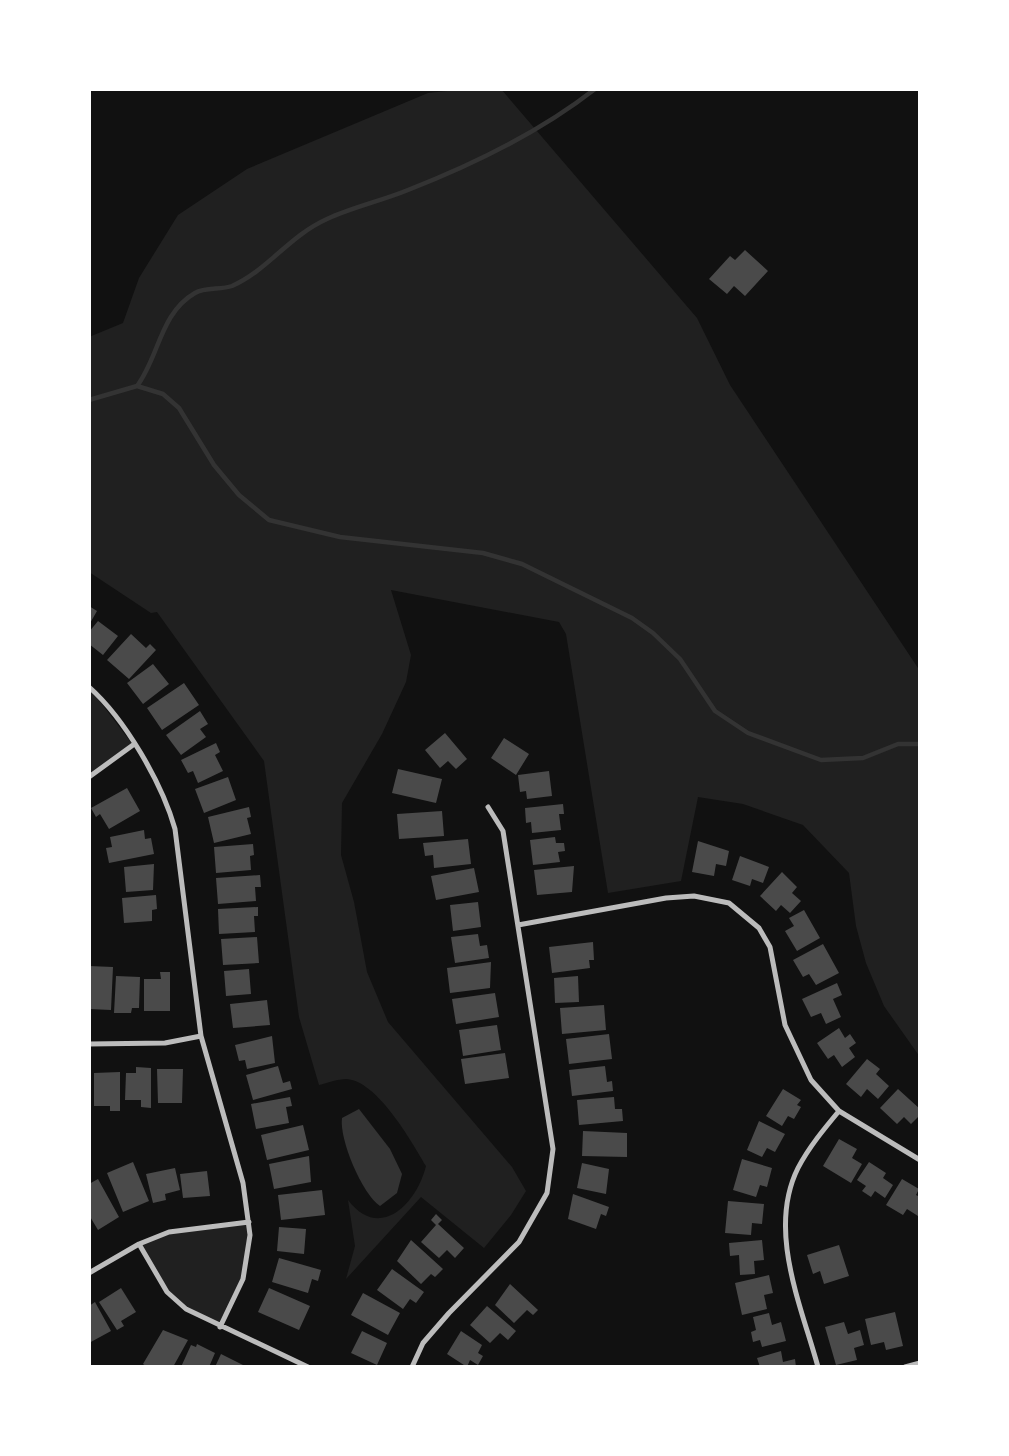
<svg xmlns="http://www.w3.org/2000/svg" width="1009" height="1456" font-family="Roboto,sans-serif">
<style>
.green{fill:#202020}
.water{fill:#333}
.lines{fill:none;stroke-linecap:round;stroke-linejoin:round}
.stream{stroke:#333;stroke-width:4.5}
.building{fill:#4a4a4a}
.minor{stroke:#bcbcbc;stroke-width:5}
</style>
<rect width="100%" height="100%" fill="#111"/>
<!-- green -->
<path class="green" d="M466,89H501L697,318L730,385L920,671V1057L884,1006L866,963L856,926L849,873L803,825L743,804L698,797L681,881L608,893L566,634L559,622L391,590L411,655L406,682L382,734L342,803L341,855L354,902L367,972L388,1022L512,1167L526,1191L511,1215L484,1248L421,1197L346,1279L355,1246L348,1200C380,1242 417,1203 426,1166C412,1142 377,1080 346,1079C338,1079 327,1083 319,1085L299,1017L264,761L157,612L151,613L89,572V337L123,323L139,278L178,215L247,169L428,93Z
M89,687L133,745L89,777Z
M249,1222L243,1279L220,1327L175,1300L139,1244L169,1232Z"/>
<!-- water -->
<path class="water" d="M359,1109L390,1149L402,1174L397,1193L380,1206C362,1194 339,1139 342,1118Z"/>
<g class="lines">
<!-- stream -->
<path class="stream" d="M137,386C159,357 160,313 195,293C205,287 221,290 232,286C268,270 289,236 327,219C353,207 381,201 408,190C472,165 540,132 595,89
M89,400L137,386L163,394L179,408L214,465L239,495L269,520L340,537L483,553L522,564L632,618L653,633L680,659L715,711L748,733L821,760L863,758L898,744H920"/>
</g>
<!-- building -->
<path class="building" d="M745,250L768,271L745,296L734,286L727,294L709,279L730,256L735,260Z
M89,606L97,611L89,625Z
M98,621L118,636L103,655L89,644V632Z
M131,634L146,648L150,644L156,650L129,679L107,660Z
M153,664L169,684L143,704L127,683Z
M184,683L199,705L162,730L147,708Z
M200,711L208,724L200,729L206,737L181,755L166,735Z
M445,733L467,759L456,769L448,761L440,768L425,750Z
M504,738L529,754L516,775L491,758Z
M216,743L220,752L215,755L223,771L198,783L193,771L188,773L181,760Z
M398,769L442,779L436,803L392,793Z
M549,771L552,796L527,799L526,791L520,792L518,775Z
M228,777L236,800L204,813L195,789Z
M127,788L140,811L109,829L100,814L96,817L91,808Z
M563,804L564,814H559L561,830L532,833L531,822L526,823L525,808Z
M249,807L251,817L247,818L251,834L214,843L208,817Z
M442,811L444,836L399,839L397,814Z
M144,830L145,839L151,838L154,854L109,863L106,848L112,847L110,837Z
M555,837L556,843H564L565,851L558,852L560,862L533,865L530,840Z
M468,839L471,864L434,868L433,855L425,856L423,843Z
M698,841L729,851L726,866L716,864L714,876L692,872Z
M253,844L254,855L250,856L251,870L216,873L214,847Z
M740,856L769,867L763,883L752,879L750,886L732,880Z
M154,864L153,890L126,892L124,867Z
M574,866L572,892L537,895L534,870Z
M474,868L479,892L436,900L431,876Z
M782,872L797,887L792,893L801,901L790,913L781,905L776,911L760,896Z
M260,875L261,887H255L256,901L218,904L216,878Z
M156,895L157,909L152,910V921L124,923L122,898Z
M478,902L481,927L453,931L450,905Z
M258,907V916H254L255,932L219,934L218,909Z
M804,910L820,938L797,951L785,931L794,926L789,918Z
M478,934L480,946L487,945L489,958L455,963L451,937Z
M257,937L259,963L223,965L221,939Z
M593,942L594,960H589L590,968L552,973L549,947Z
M823,944L839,973L816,985L809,974L803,977L793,960Z
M491,962L490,988L450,993L447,968Z
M89,966L113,967L111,1010L89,1009Z
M249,969L251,994L226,996L224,971Z
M160,972H170V1011H144V979H161Z
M116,976L140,977L139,1008H132L131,1013H114Z
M578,976L579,1002L555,1003L554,978Z
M837,983L842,995L833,999L841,1017L826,1024L821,1013L811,1017L802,999Z
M495,993L499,1017L456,1024L452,999Z
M267,1000L270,1025L233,1028L230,1004Z
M604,1005L606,1030L562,1034L560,1008Z
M497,1025L501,1050L463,1056L459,1030Z
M839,1028L845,1038L850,1034L856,1043L849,1048L855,1057L842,1067L834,1055L828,1059L817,1043Z
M609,1034L612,1059L569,1064L566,1039Z
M272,1036L275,1063L247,1069L245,1060L239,1061L235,1045Z
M505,1053L509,1078L465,1084L461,1059Z
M867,1059L880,1069L876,1074L889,1086L878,1099L867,1089L861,1097L846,1084Z
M278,1066L283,1083L290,1081L292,1089L253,1100L246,1075Z
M605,1066L607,1082L612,1081L613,1091L572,1096L569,1070Z
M136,1067L151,1068V1108L141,1107V1100H125L126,1073H136Z
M157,1069H183L182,1103H158Z
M120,1072V1111H110V1106H94V1073Z
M783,1089L801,1100L797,1105L801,1107L794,1119L788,1116L782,1126L766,1116Z
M898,1089L920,1109V1115L911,1124L904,1117L897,1124L880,1108Z
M290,1097L292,1106L286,1107L289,1123L256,1129L251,1104Z
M614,1097L615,1109H622L623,1121L579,1125L577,1100Z
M759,1121L785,1134L775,1152L767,1148L762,1157L747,1150Z
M303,1125L309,1150L267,1160L261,1135Z
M583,1131L627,1133V1157L582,1156Z
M839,1139L857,1149L852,1158L862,1164L851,1183L823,1166Z
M309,1156L311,1182L274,1189L269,1164Z
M742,1159L772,1168L767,1187L760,1185L756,1197L733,1190Z
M133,1162L149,1201L123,1212L107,1173Z
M869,1162L886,1173L883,1178L893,1185L885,1198L875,1191L871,1197L862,1191L866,1186L857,1180Z
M582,1163L609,1169L606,1194L577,1188Z
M175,1168L180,1190L165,1194L166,1200L153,1203L146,1174Z
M207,1171L210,1196L183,1198L180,1174Z
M98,1179L119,1217L98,1230L89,1215V1184Z
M902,1179L919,1189L916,1195L920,1197L918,1216L907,1209L903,1215L886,1205Z
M322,1190L325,1215L281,1220L278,1195Z
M573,1194L609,1207L606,1216L601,1214L596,1229L568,1219Z
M728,1201L764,1204L762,1224L752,1223L751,1235L725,1233Z
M436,1214L442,1220L438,1224L464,1248L455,1258L447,1250L439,1258L421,1242L436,1225L431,1220Z
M279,1227L306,1229L304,1254L277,1251Z
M411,1240L443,1269L435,1277L431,1274L421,1284L397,1261Z
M762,1240L764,1260L754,1261L755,1274L740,1275L739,1255L730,1256L729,1243Z
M839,1245L849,1276L824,1284L820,1271L813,1274L807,1255Z
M279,1258L321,1270L318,1281L312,1279L308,1293L272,1282Z
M392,1269L424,1292L416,1303L410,1299L403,1309L377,1290Z
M769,1275L773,1293L764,1295L767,1309L742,1315L735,1283Z
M510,1284L538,1310L533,1315L527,1310L514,1323L495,1305Z
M121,1288L136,1312L121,1321L124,1326L117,1330L99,1302Z
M269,1288L310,1306L299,1330L258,1312Z
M363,1293L400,1313L388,1335L351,1315Z
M95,1302L111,1331L89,1343V1306Z
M487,1306L516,1331L508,1340L500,1333L490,1343L470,1325Z
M895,1312L903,1346L886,1350L884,1342L871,1345L865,1319Z
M769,1313L772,1325L781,1322L786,1341L762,1347L760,1340L753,1342L751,1332L756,1330L753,1317Z
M844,1322L848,1334L860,1330L864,1345L854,1348L857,1360L836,1365L825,1327Z
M163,1330L188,1340L173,1367H147L143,1364Z
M362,1331L387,1343L377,1365L351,1353Z
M461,1331L482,1345L478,1353L483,1356L478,1365L470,1360L467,1367L447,1354Z
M197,1344L215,1353L209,1367H181L191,1345L196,1347Z
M781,1351L783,1362L795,1359L796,1367H760L757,1358Z
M221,1354L247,1367H215Z"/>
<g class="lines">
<!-- minor -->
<path class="minor" d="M89,687C125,719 162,783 175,829L201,1036L243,1183L250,1235L243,1279L220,1327
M89,777L133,745
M518,925L666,898L694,896L729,903L759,928L770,947L785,1025L811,1080L839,1111L920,1160
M89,1044L165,1043L201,1036
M139,1244L167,1292L186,1309L308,1367
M89,1273L139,1244L169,1232L249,1222
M412,1367L423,1343L449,1313L519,1242L547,1193L553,1149L503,831L488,807
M818,1367C801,1305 767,1230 798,1168C809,1147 824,1129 839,1111
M905,1367L920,1363"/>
</g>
<!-- border -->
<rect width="1009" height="1456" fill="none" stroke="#ffffff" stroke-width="182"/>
</svg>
